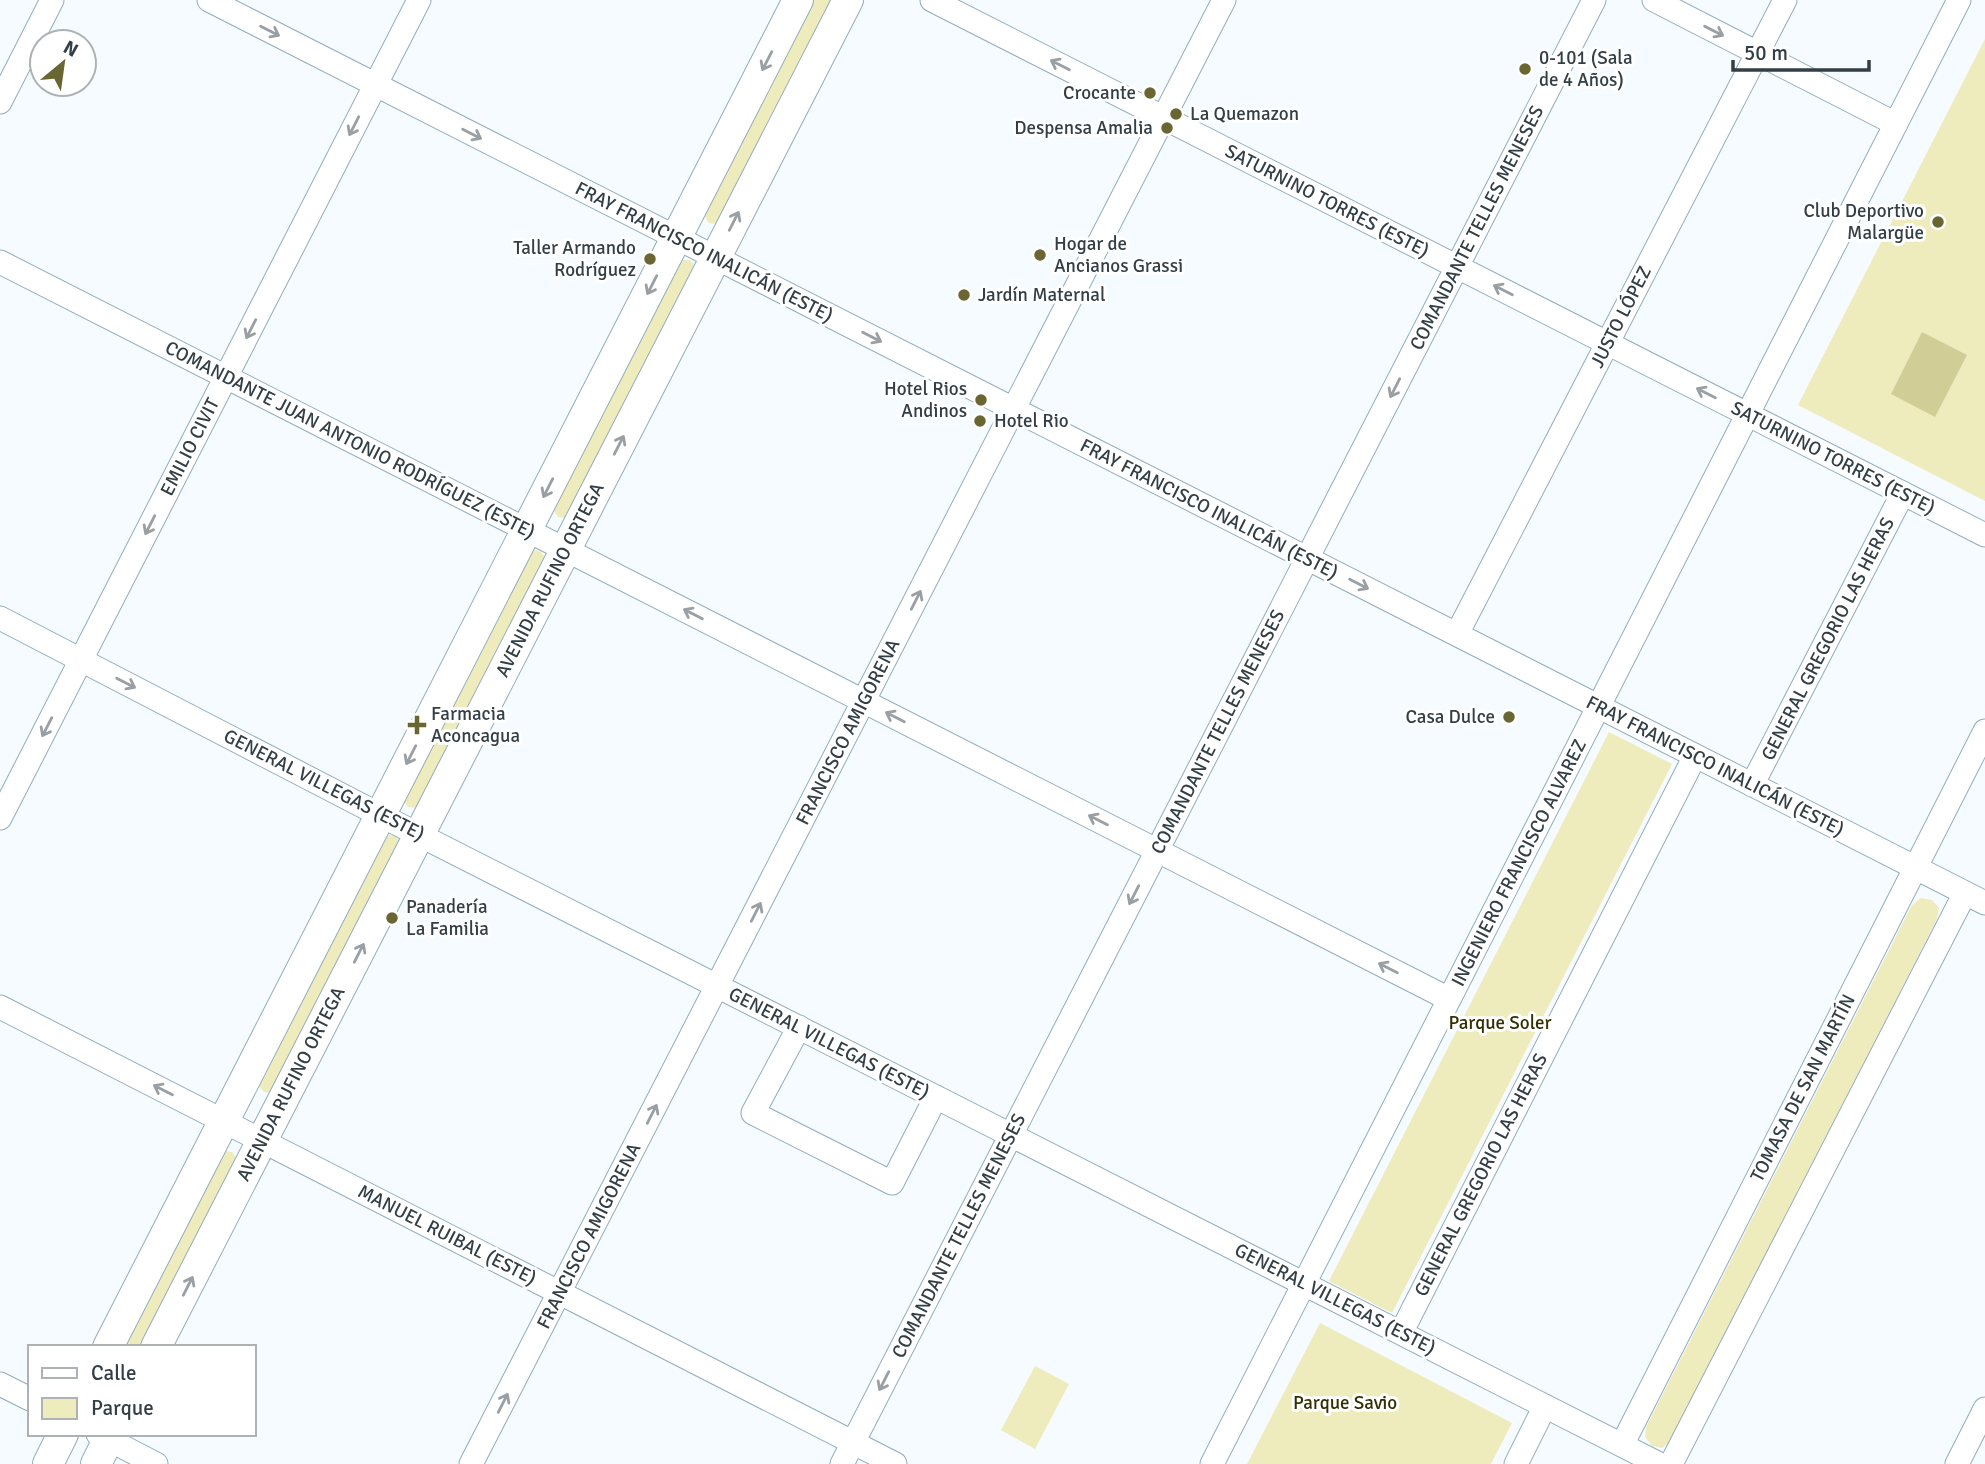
<svg xmlns="http://www.w3.org/2000/svg" width="1985" height="1464" font-family="Signika,sans-serif">
<style>
.green{fill:#eeecbd}
.water{fill:#d0cd96}
.lines{fill:none;stroke-linecap:round;stroke-linejoin:round}
.minor-casing{stroke:#92adbd;stroke-width:25}
.major-casing{stroke:#92adbd;stroke-width:32}
.minor{stroke:#fff;stroke-width:23}
.major{stroke:#fff;stroke-width:30}
.oneway{stroke:#999fa2}
.poi-dot{fill:#696632;stroke:#fff;stroke-width:2.5}
.labels{text-anchor:middle;dominant-baseline:central;stroke-width:6;stroke-linejoin:round;paint-order:stroke}
.poi-label{font-size:19px;fill:#333f45;stroke:#fff;text-anchor:start}
.street-label{font-size:19px;fill:#333f45;stroke:#fff}
.park-label{font-size:19px;fill:#322f02;stroke:#fff}
</style>
<rect width="100%" height="100%" fill="#f5fbfe"/>
<!-- green -->
<path class="green" d="M813,0H834L722,219L716,224L709,223L705,217L706,210Z
M1985,39V501L1798,405Z
M683,260H690L695,266L693,273L571,514L565,518L558,517L554,511L555,504L678,264Z
M533,550L540,551L545,557L544,564L421,804L415,808L408,807L404,802L405,795L528,555Z
M1609,732L1672,764L1392,1313L1329,1281Z
M389,835L396,836L400,841L271,1093L264,1092L259,1087L260,1080L383,839Z
M1921,898L1932,900L1939,908L1937,919L1671,1441L1662,1448L1652,1446L1645,1437L1646,1427L1912,905Z
M225,1151L232,1152L236,1157L235,1165L142,1347H121Z
M1320,1323L1512,1423L1491,1464H1247Z
M1035,1366L1069,1384L1035,1449L1001,1430Z"/>
<!-- water -->
<path class="water" d="M1922,332L1967,355L1935,417L1891,394Z"/>
<g class="lines">
<defs>
<path id="minor" d="M209,0L1985,903
M932,0L1985,535
M1654,0L1896,124
M0,102L52,0
M0,262L1449,999
M0,618L380,815L1659,1464
M1457,634L1785,0
M1752,785L1903,493
M0,818L419,0
M0,1007L895,1464
M799,1027L753,1113L892,1183L936,1097
M1401,1333L1695,756
M0,1384L30,1399
M98,1434L156,1464
M1622,1445L1985,731
M471,1464L1224,0
M842,1464L1594,0
M1212,1464L1959,0
M1516,1464L1545,1406
M1671,1464L1965,893
M1957,1464L1985,1409"/>
<path id="major" d="M108,1347L798,0
M156,1347L848,0
M48,1464L63,1434
M96,1464L111,1434"/>
</defs>
<!-- minor casing -->
<use href="#minor" class="minor-casing"/>
<!-- major casing -->
<use href="#major" class="major-casing"/>
<!-- minor -->
<use href="#minor" class="minor"/>
<!-- major -->
<use href="#major" class="major"/>
</g>
<!-- one-way arrows -->
<defs><path id="oneway-shaft" d="M-6 0H5M1.5-3L5.5 0L1.5 3" fill="none" stroke-width="1.6" stroke-linecap="round" stroke-linejoin="round" transform="scale(1.75)"/></defs>
<g class="oneway">
<use href="#oneway-shaft" transform="translate(270 31) rotate(27)"/>
<use href="#oneway-shaft" transform="translate(1714 31) rotate(27)"/>
<use href="#oneway-shaft" transform="translate(767 61) rotate(117)"/>
<use href="#oneway-shaft" transform="translate(1060 65) rotate(-153)"/>
<use href="#oneway-shaft" transform="translate(354 126) rotate(117)"/>
<use href="#oneway-shaft" transform="translate(472 134) rotate(27)"/>
<use href="#oneway-shaft" transform="translate(734 221) rotate(-63)"/>
<use href="#oneway-shaft" transform="translate(652 285) rotate(117)"/>
<use href="#oneway-shaft" transform="translate(1503 290) rotate(-153)"/>
<use href="#oneway-shaft" transform="translate(251 329) rotate(117)"/>
<use href="#oneway-shaft" transform="translate(872 337) rotate(27)"/>
<use href="#oneway-shaft" transform="translate(1395 388) rotate(117)"/>
<use href="#oneway-shaft" transform="translate(1706 393) rotate(-153)"/>
<use href="#oneway-shaft" transform="translate(619 445) rotate(-63)"/>
<use href="#oneway-shaft" transform="translate(548 488) rotate(117)"/>
<use href="#oneway-shaft" transform="translate(150 525) rotate(117)"/>
<use href="#oneway-shaft" transform="translate(1359 584) rotate(27)"/>
<use href="#oneway-shaft" transform="translate(916 600) rotate(-63)"/>
<use href="#oneway-shaft" transform="translate(693 614) rotate(-153)"/>
<use href="#oneway-shaft" transform="translate(126 683) rotate(27)"/>
<use href="#oneway-shaft" transform="translate(895 717) rotate(-153)"/>
<use href="#oneway-shaft" transform="translate(47 727) rotate(117)"/>
<use href="#oneway-shaft" transform="translate(411 755) rotate(117)"/>
<use href="#oneway-shaft" transform="translate(1098 820) rotate(-153)"/>
<use href="#oneway-shaft" transform="translate(1134 895) rotate(117)"/>
<use href="#oneway-shaft" transform="translate(756 912) rotate(-63)"/>
<use href="#oneway-shaft" transform="translate(359 953) rotate(-63)"/>
<use href="#oneway-shaft" transform="translate(1388 968) rotate(-153)"/>
<use href="#oneway-shaft" transform="translate(163 1090) rotate(-153)"/>
<use href="#oneway-shaft" transform="translate(652 1114) rotate(-63)"/>
<use href="#oneway-shaft" transform="translate(188 1286) rotate(-63)"/>
<use href="#oneway-shaft" transform="translate(884 1381) rotate(117)"/>
<use href="#oneway-shaft" transform="translate(503 1403) rotate(-63)"/>
</g>
<!-- markers -->
<g class="poi-dot">
<circle cx="1525" cy="69" r="7"/>
<circle cx="1150" cy="93" r="7"/>
<circle cx="1176" cy="114" r="7"/>
<circle cx="1167" cy="128" r="7"/>
<circle cx="1938" cy="222" r="7"/>
<circle cx="1040" cy="255" r="7"/>
<circle cx="650" cy="259" r="7"/>
<circle cx="964" cy="295" r="7"/>
<circle cx="981" cy="400" r="7"/>
<circle cx="980" cy="421" r="7"/>
<circle cx="1509" cy="717" r="7"/>
<path d="M413.5 714.5h7v7h7v7h-7v7h-7v-7h-7v-7h7z"/>
<circle cx="392" cy="918" r="7"/>
</g>
<g class="labels">
<!-- poi labels -->
<g class="poi-label">
<text x="1539" y="58">0-101 (Sala<tspan x="1539" dy="22">de 4 Años)</tspan></text>
<text x="1136" y="93" text-anchor="end">Crocante</text>
<text x="1190" y="114">La Quemazon</text>
<text x="1153" y="128" text-anchor="end">Despensa Amalia</text>
<text x="1924" y="211" text-anchor="end">Club Deportivo<tspan x="1924" dy="22">Malargüe</tspan></text>
<text x="1054" y="244">Hogar de<tspan x="1054" dy="22">Ancianos Grassi</tspan></text>
<text x="636" y="248" text-anchor="end">Taller Armando<tspan x="636" dy="22">Rodríguez</tspan></text>
<text x="978" y="295">Jardín Maternal</text>
<text x="967" y="389" text-anchor="end">Hotel Rios<tspan x="967" dy="22">Andinos</tspan></text>
<text x="994" y="421">Hotel Rio</text>
<text x="431" y="714">Farmacia<tspan x="431" dy="22">Aconcagua</tspan></text>
<text x="1495" y="717" text-anchor="end">Casa Dulce</text>
<text x="406" y="907">Panadería<tspan x="406" dy="22">La Familia</tspan></text>
</g>
<!-- street labels -->
<g class="street-label">
<text transform="translate(1327 201) rotate(27)">SATURNINO TORRES (ESTE)</text>
<text transform="translate(1477 228) rotate(-63)">COMANDANTE TELLES MENESES</text>
<text transform="translate(704 252) rotate(27)">FRAY FRANCISCO INALICÁN (ESTE)</text>
<text transform="translate(1621 317) rotate(-63)">JUSTO LÓPEZ</text>
<text transform="translate(350 440) rotate(27)">COMANDANTE JUAN ANTONIO RODRÍGUEZ (ESTE)</text>
<text transform="translate(190 447) rotate(-63)">EMILIO CIVIT</text>
<text transform="translate(1833 458) rotate(27)">SATURNINO TORRES (ESTE)</text>
<text transform="translate(1209 509) rotate(27)">FRAY FRANCISCO INALICÁN (ESTE)</text>
<text transform="translate(550 580) rotate(-63)">AVENIDA RUFINO ORTEGA</text>
<text transform="translate(1828 639) rotate(-63)">GENERAL GREGORIO LAS HERAS</text>
<text transform="translate(848 732) rotate(-63)">FRANCISCO AMIGORENA</text>
<text transform="translate(1218 732) rotate(-63)">COMANDANTE TELLES MENESES</text>
<text transform="translate(1715 766) rotate(27)">FRAY FRANCISCO INALICÁN (ESTE)</text>
<text transform="translate(324 785) rotate(27)">GENERAL VILLEGAS (ESTE)</text>
<text transform="translate(1519 863) rotate(-63)">INGENIERO FRANCISCO ALVAREZ</text>
<text transform="translate(829 1043) rotate(27)">GENERAL VILLEGAS (ESTE)</text>
<text transform="translate(291 1084) rotate(-63)">AVENIDA RUFINO ORTEGA</text>
<text transform="translate(1803 1088) rotate(-63)">TOMASA DE SAN MARTÍN</text>
<text transform="translate(1481 1175) rotate(-63)">GENERAL GREGORIO LAS HERAS</text>
<text transform="translate(447 1235) rotate(27)">MANUEL RUIBAL (ESTE)</text>
<text transform="translate(589 1236) rotate(-63)">FRANCISCO AMIGORENA</text>
<text transform="translate(959 1236) rotate(-63)">COMANDANTE TELLES MENESES</text>
<text transform="translate(1335 1299) rotate(27)">GENERAL VILLEGAS (ESTE)</text>
</g>
<!-- park labels -->
<g class="park-label">
<text x="1500" y="1023">Parque Soler</text>
<text x="1345" y="1403">Parque Savio</text>
</g>
</g>
<!-- legend -->
<rect x="28" y="1345" width="228" height="91" fill="#ffffff" stroke="#adb2b5" stroke-width="2"/>
<rect x="42" y="1368" width="35" height="10" fill="#ffffff" stroke="#adb2b5" stroke-width="2"/>
<text x="91" y="1380" font-size="21" fill="#333f45">Calle</text>
<rect x="42" y="1398" width="35" height="21" fill="#eeecbd" stroke="#adb2b5" stroke-width="2"/>
<text x="91" y="1415" font-size="21" fill="#333f45">Parque</text>
<!-- north arrow -->
<g transform="translate(63 63) rotate(29)"><circle r="33" fill="#ffffff" stroke="#adb2b5" stroke-width="2"/>
<path d="M0-5L12 26L0 18L-12 26Z" fill="#696632"/>
<text y="-10" font-size="19" font-weight="bold" text-anchor="middle" fill="#333f45">N</text>
</g>
<!-- scale -->
<path d="M1733 60v10h136v-10" fill="none" stroke="#333f45" stroke-width="3.5"/>
<text x="1744" y="60" font-size="21" fill="#333f45" stroke="#ffffff" stroke-width="5" paint-order="stroke">50 m</text>
</svg>
